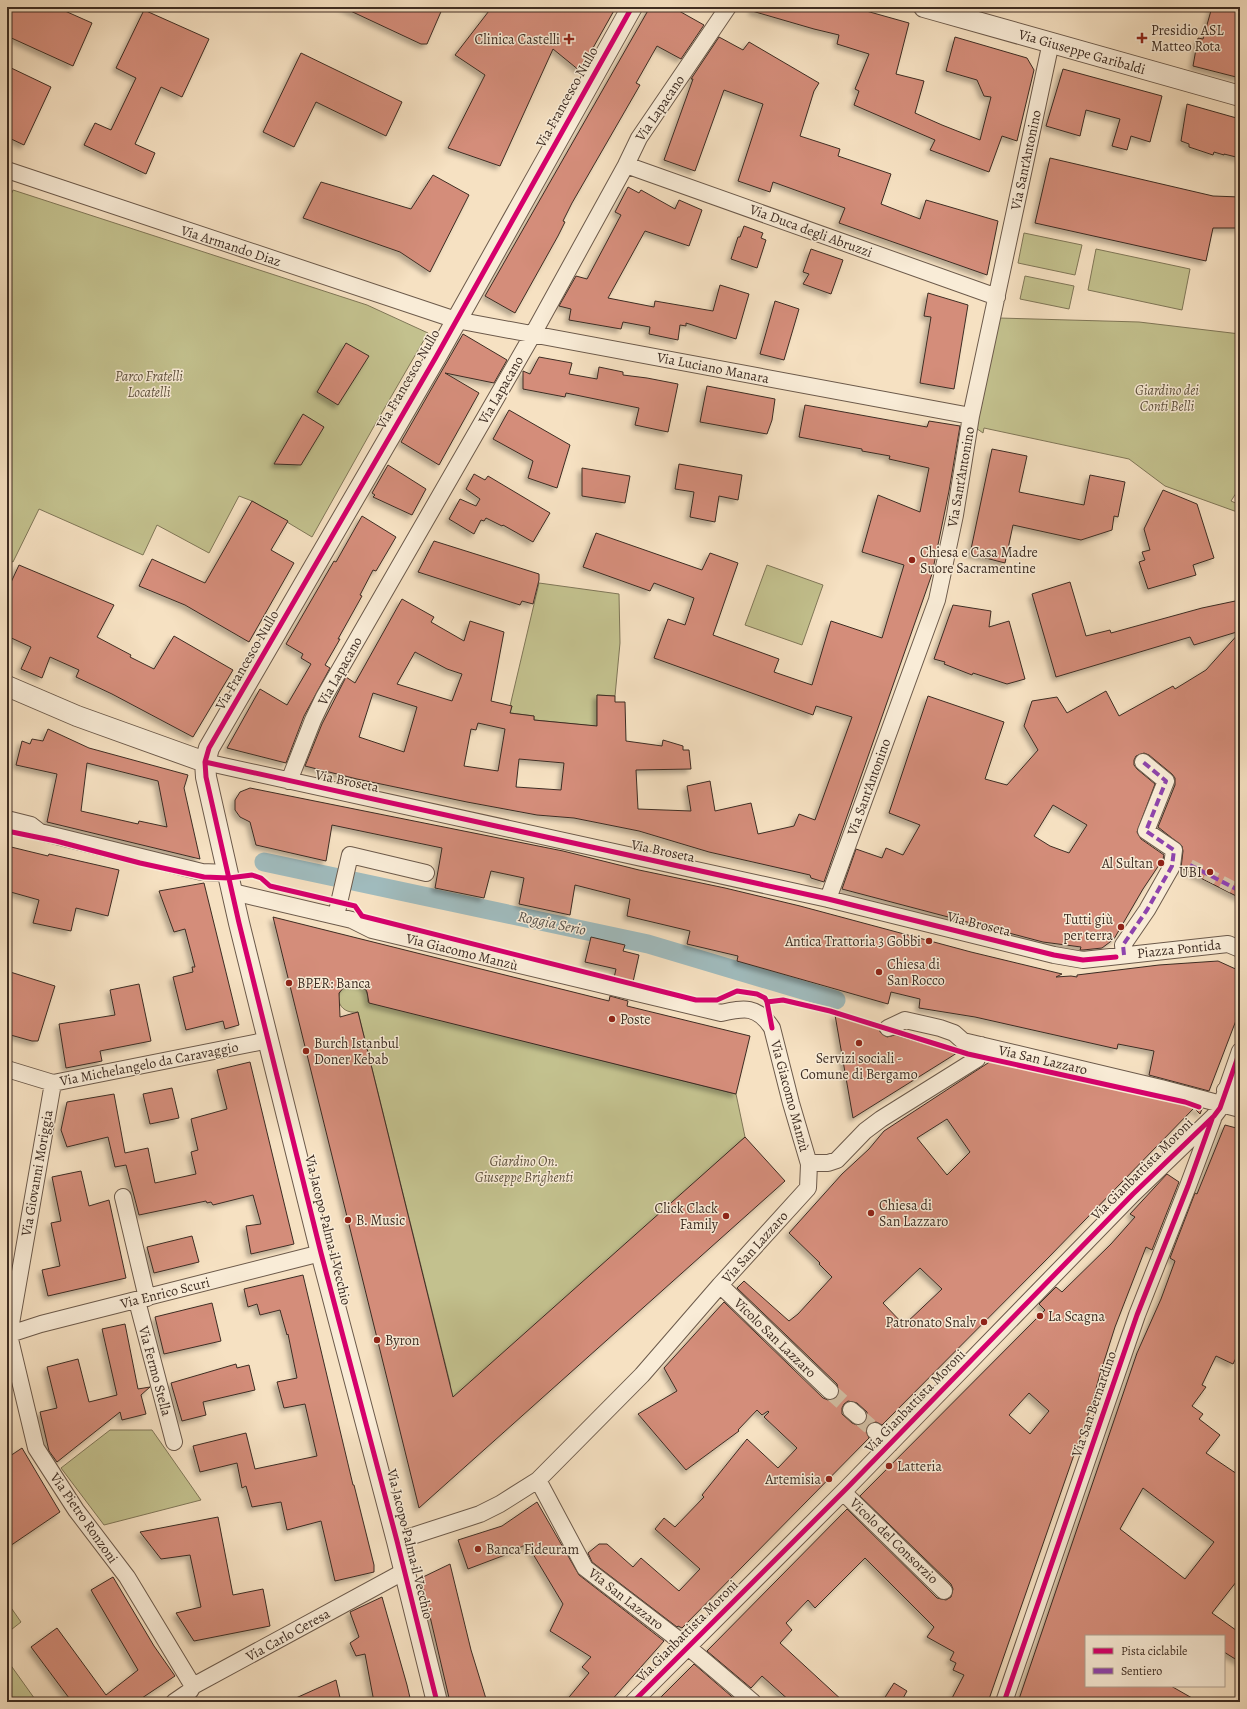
<svg xmlns="http://www.w3.org/2000/svg" width="1247" height="1709" font-family="Alegreya,serif">
<style>
.green{fill:#c3c18e;stroke:#807758}
.lines{fill:none;stroke-linecap:round;stroke-linejoin:round}
.canal{stroke:#a0bbbd;stroke-width:19}
.building{fill:#d48d7a;stroke:#3e2d23;fill-rule:evenodd;filter:url(#shadow)}
.pedestrian-tunnel{stroke:#d1bda2;stroke-width:12;stroke-dasharray:12 6;stroke-linecap:butt}
.minor-tunnel{stroke:#d1bda2;stroke-width:16;stroke-dasharray:16 8;stroke-linecap:butt}
.minor-casing{stroke:#6c5a4b;stroke-width:18}
.tertiary-casing{stroke:#6c5a4b;stroke-width:22}
.minor{stroke:#f9ecd7;stroke-width:16}
.tertiary{stroke:#f9ecd7;stroke-width:20}
.quiet{stroke:#8e44ad;stroke-width:4;stroke-dasharray:8 4;stroke-linecap:butt}
.cycleway-casing{stroke:#f9ecd7;stroke-width:8}
.cycleway{stroke:#d6006c;stroke-width:5}
.poi-dot{fill:#8f2418;stroke:#f9ecd7;stroke-width:1.5}
.labels{text-anchor:middle;dominant-baseline:central;stroke-width:3;stroke-linejoin:round;paint-order:stroke}
.poi-label{font-size:14px;fill:#3e2d23;stroke:#f9ecd7;text-anchor:start}
.street-label{font-size:14px;fill:#3e2d23;stroke:#f9ecd7}
.park-label{font-size:14px;font-style:italic;fill:#5f523e;stroke:#f9ecd7}
.water-label{font-size:15px;font-style:italic;fill:#56504a;stroke:#f9ecd7}
</style>
<defs>
<filter id="shadow"><feDropShadow dx="-3.5" dy="3.5" stdDeviation="2" flood-color="#0004"/></filter>
</defs>
<rect width="100%" height="100%" fill="#f6e1c2"/>
<filter id="stains"><feTurbulence type="fractalNoise" baseFrequency=".005" numOctaves="4"/><feColorMatrix values="0 0 0 0 .2 0 0 0 0 .09 0 0 0 0 .02 0 0 0 .5 -.17"/></filter>
<radialGradient id="worn" r=".72"><stop offset=".6" stop-color="#630" stop-opacity="0"/><stop offset="1" stop-color="#630" stop-opacity=".3"/></radialGradient>
<!-- green -->
<path class="green" d="M13,190L367,305L428,333L373,428L312,537L252,501L239,496L209,553L157,525L143,555L39,509L13,562L7,559V204Z
M1024,233L1082,245L1075,275L1018,263Z
M1096,249L1190,269L1182,310L1088,290Z
M1025,276L1074,286L1069,309L1020,299Z
M999,318L1139,322L1240,334V487L1231,501L1240,505V513L1165,486L1129,459L984,428L983,433L976,428Z
M767,565L823,585L802,645L745,625Z
M539,583L619,594L620,643L615,696L597,695V730L595,726L534,720V716L510,713L512,706H510Z
M350,983C362,983 369,990 368,1002L736,1094L745,1137L451,1404L450,1383L358,1012C337,1015 331,991 350,983Z
M110,1430H152L201,1500L104,1525L61,1468Z
M7,1602L21,1622L7,1633Z
M7,1660L37,1702H7Z"/>
<g class="lines">
<!-- canal -->
<path class="canal" d="M264,862L648,944L836,1000"/>
</g>
<!-- building -->
<path class="building" d="M13,7H56L92,23L73,66L7,36V20Z
M342,7H443L427,44H421Z
M492,7H616L580,71L553,49L500,166L448,148L485,75L455,55Z
M650,7H672L704,25L681,59L657,46L636,83L640,85L572,203L563,221L565,222L558,236L515,313L485,296Z
M753,7H852L909,23L896,74L924,81L915,113L942,125L980,140L991,97L984,96L977,80L946,71L955,37L1027,58L1034,70L1017,141L1002,136L989,172L930,150L935,140L854,105L859,91L855,89L869,54L837,44L839,35L814,29L752,11Z
M1212,7H1240V78L1193,66L1198,38L1203,39Z
M144,10L209,39L182,97L161,87L135,144L155,153L146,174L84,145L95,123L111,130L136,78L116,68Z
M719,37L743,50L749,42L819,83L814,91L800,136L840,149L838,156L891,174L881,204L920,219L926,200L998,221L987,275L839,223L845,208L773,182L770,192L738,181L763,104L743,97L724,90L695,171L664,160L693,79H691Z
M301,53L402,102L386,136L316,102L294,147L263,132Z
M7,66L51,87L24,145L7,137Z
M1063,69L1162,96L1150,142L1131,136L1127,150L1112,146L1120,119L1086,110L1080,136L1046,126Z
M1187,104L1240,119V158L1224,154V155L1214,152L1213,155L1189,147V144L1181,141Z
M1050,158L1213,196L1240,197V228H1213L1206,261L1035,223Z
M433,175L469,195L430,272L400,252L303,218L321,182L411,209Z
M628,187L639,193L641,190L675,209L679,200L702,210L689,246L645,231L608,298L654,307L655,301L713,311L720,285L749,294L736,339L686,323V326L680,325L678,340L649,334L650,327L623,322L621,329L569,320L571,309L559,306L576,276L587,279L621,215L615,212Z
M744,226L763,233L761,238L766,240L757,268L731,259L738,237H740Z
M811,249L843,260L831,294L803,284L809,274L803,272Z
M928,293L968,305L954,389L920,383L931,317L924,316Z
M775,301L799,309L784,360L760,354Z
M463,334L507,360L494,383L445,373L479,393L439,465L401,442Z
M346,343L369,356L338,405L317,392Z
M539,357L572,363L569,374L597,379L599,367L623,372V375L647,378L678,384L668,432L635,425L639,408L566,393L565,397L523,389V371L530,374Z
M707,386L775,399L772,420L767,434L700,422Z
M805,405L927,427L929,421L960,426L949,491L932,574L824,882L811,878L810,875L709,852L639,831L574,818L537,815L467,802L357,779L305,766L322,724L346,677L355,683L402,599L434,617L431,622L464,641L470,621L504,632L491,701L512,706L510,713L534,716V720L597,726V695L615,696V702H625L626,741L662,746L663,740L683,746V750H689L691,769L636,770L638,809L691,811L687,786L710,781L715,811L751,803L758,834L794,826L799,814L815,820L852,717L816,706L813,715L654,658L668,619L685,625L694,598L654,583L650,591L583,567L596,533L702,570L710,553L738,563L713,635L779,659L774,672L812,685L831,621L882,638L904,565L862,552L878,495L920,512L929,468L889,459L890,456L862,451V449L799,437ZM415,652L447,669L462,674L452,701L397,684ZM373,693L417,707L404,752L359,737ZM478,723L505,729L498,771L464,766L471,729L476,730ZM519,759L564,763L561,790L516,787Z
M509,410L570,445L557,488L528,478L533,461L493,439Z
M303,414L324,427L301,465L274,464Z
M992,449L1027,456L1019,492L1084,505L1090,475L1125,482L1118,517L1114,516L1112,530L1081,540L1013,525L1005,563L970,554Z
M679,464L742,475L738,500L719,496L715,522L690,517L694,492L675,489Z
M388,465L426,489L412,515L373,497L375,495L372,493Z
M582,468L630,476L625,503L582,496Z
M474,474L485,480L488,476L550,513L533,542L503,525L502,526L486,518L484,521L481,520L474,534L449,519L460,499L476,506L480,499L466,489Z
M1163,490L1197,504L1214,558L1193,565L1196,575L1148,589L1139,562L1145,560L1142,552L1150,550L1144,529Z
M252,501L288,521L271,550L294,563L249,642L185,605L139,586L152,559L205,583Z
M362,516L396,537L376,571L373,570L360,595L362,596L338,639H340L325,665L330,668L304,716L286,763L227,748L260,689L287,705L311,664L301,658L303,654L286,644L334,561L336,562Z
M434,541L539,574V580L533,604L522,601L520,605L418,572Z
M19,565L114,605L97,637L131,655L130,657L154,669L174,636L233,670L193,737L112,694L76,677L79,670L50,657L42,678L21,669L31,647L7,636V591Z
M1070,582L1086,636L1110,630L1111,633L1202,608L1240,600V631L1194,645L1190,637L1056,677L1032,594Z
M953,605L991,611L989,627L1009,621L1025,679L1007,684L973,673L972,675L944,664L945,662L934,659Z
M1240,632V898L1181,868L1183,851L1182,846L1158,827L1175,785V778L1172,774L1149,755L1144,753L1136,756L1134,760V765L1137,769L1155,784L1137,832L1141,839L1164,855L1163,859L1143,889L1114,939L1102,948L1083,950H1080L1081,947L1043,942L842,889L856,849L882,858L886,848L903,855L920,825L889,813L928,696L1004,722L985,779L1007,785L1038,750L1024,726L1032,701L1057,697L1067,713L1106,691L1119,716L1173,686L1175,689L1206,670ZM1053,805L1087,825L1069,853L1050,846L1034,836Z
M48,729L89,748L188,775L184,788L200,859L47,822L57,774L16,765L22,741L30,744L32,739L43,741ZM87,763L158,781L167,827L139,821L138,824L81,811Z
M250,788L563,851L639,870L725,888L800,906L971,952L1062,974L1056,977L1071,976L1077,977V975L1159,965L1218,961L1240,971V1010L1209,1091L1149,1075L1154,1051L1118,1044L1117,1049L975,1017L919,1008L920,999L891,992L888,1004L737,961L738,956L687,944L690,931L627,916L630,899L575,885L570,915L519,904L524,878L491,871L484,898L435,888L442,848L332,825L326,861L256,845L250,822L240,817L235,810V800L240,792Z
M7,846L48,856L49,854L119,870L108,916L76,908L71,931L33,923L39,900L7,891Z
M204,883L239,1025L225,1029L223,1021L186,1030L173,977L193,972L192,967H195L185,929L174,932L159,891Z
M273,917L609,1001L610,996L628,1001L627,1006L750,1036L736,1094L369,1003L367,992L364,986L358,984L350,983L346,985L339,993L340,1017L358,1012L453,1397L745,1137L785,1181L419,1508Z
M591,937L625,945L623,951L639,955L633,982L614,978L616,969L585,962Z
M7,971L55,986L38,1041H32L7,1034Z
M139,984L151,1041L100,1051L102,1061L66,1068L59,1024L115,1015L110,990Z
M835,1015L879,1025L880,1032L887,1037L895,1035L957,1053L853,1118Z
M991,1061L1108,1087L1109,1085L1202,1109L1200,1114L1194,1108L1048,1258L882,1425L876,1422L868,1425L866,1430L869,1438L682,1628L678,1626L677,1627L592,1562L588,1553L599,1544H607L633,1567L641,1558L679,1591L700,1569L655,1529L664,1518L675,1527L704,1497L702,1495L747,1439L778,1468L797,1448L764,1417L769,1412L768,1411L762,1415L757,1410L738,1430L739,1431L686,1470L638,1414L677,1391L664,1368L724,1302L823,1398L828,1400L837,1398L839,1393L837,1384L737,1288L744,1281L789,1321L798,1314L832,1277L819,1264L820,1263L789,1233L842,1174L869,1149L884,1131ZM947,1119L970,1152L947,1175L917,1138ZM920,1268L942,1289L904,1325L883,1303ZM848,1401L857,1403L867,1412V1418L862,1425H857L852,1423L842,1414V1408L844,1404Z
M250,1062L294,1244L251,1254L246,1226L261,1224L253,1195L213,1205L211,1202L207,1203L206,1201L139,1215L126,1165L115,1167L108,1137L67,1147L61,1130L67,1102L114,1094L125,1153L148,1148L155,1183L196,1174L191,1152L198,1150L191,1119L227,1109L217,1070Z
M172,1088L179,1118L150,1124L143,1094Z
M1225,1125L1240,1129V1350L1233,1364L1216,1356L1202,1385L1206,1387L1192,1406L1203,1414L1199,1419L1220,1435L1206,1453L1240,1476V1577L1212,1613L1240,1633V1662L1224,1652V1636H1086V1686H1171L1199,1702H1018L1137,1353L1161,1299L1175,1261L1170,1258L1195,1193L1197,1194ZM1143,1488L1214,1542L1185,1579L1120,1529Z
M81,1171L89,1206L109,1200L126,1278L48,1296L42,1270L60,1266L51,1223L61,1221L52,1177Z
M1167,1174L1179,1182L1152,1250L1146,1247L1115,1327L1100,1374L1092,1403L988,1702H950L964,1675L953,1670L956,1663L950,1660L954,1652L927,1637L934,1627L865,1558L815,1608L808,1600L786,1623L792,1630L780,1643L844,1702H791L762,1676L751,1688L707,1651L847,1509L937,1598L946,1600L951,1597L953,1589L951,1584L860,1496L1045,1310L1039,1304L1056,1287L1062,1292L1111,1244L1135,1217L1130,1214ZM1029,1393L1049,1411L1030,1434L1009,1415Z
M192,1236L199,1262L154,1273L147,1247Z
M303,1275L353,1485H354L374,1565V1572L335,1581L321,1521L287,1530L281,1502L252,1507L246,1486L242,1488L237,1463L200,1472L193,1446L246,1433L255,1469L317,1456L305,1404L284,1408L277,1382L297,1378L288,1334L287,1335L280,1310L260,1315L257,1304L248,1307L244,1289Z
M212,1303L221,1341L164,1354L155,1317Z
M125,1324L138,1389L150,1387L141,1395L146,1414L122,1420L120,1412L57,1462L49,1451L40,1412L57,1408L47,1367L78,1359L89,1402L117,1395L102,1329Z
M236,1364L237,1368L249,1365L255,1390L203,1402L206,1415L182,1421L171,1383Z
M22,1448L60,1512L7,1548V1458Z
M537,1502L579,1575L664,1641L610,1702H565L589,1673L582,1667L591,1657L550,1631L563,1604L527,1544L505,1555L468,1569L458,1540L502,1526Z
M218,1517L233,1595L263,1589L270,1626L194,1641L176,1613L201,1607L190,1555L161,1559L140,1532Z
M450,1564L471,1650L487,1702H450L421,1578Z
M113,1577L154,1646L175,1676L136,1702H72L31,1647L57,1628L106,1695L138,1670L91,1590Z
M382,1597L407,1685L411,1702H374L365,1654L356,1656L350,1643L359,1637L350,1612Z
M694,1664L738,1702H656Z
M336,1680L341,1702H287Z
M894,1683L907,1691L901,1702H882Z"/>
<g class="lines">
<!-- pedestrian-tunnel -->
<path class="pedestrian-tunnel" d="M1190,865L1240,891"/>
<!-- minor-tunnel -->
<path class="minor-tunnel" d="M830,1391L851,1410
M858,1416L875,1431"/>
<defs>
<path id="minor" d="M626,165L997,297
M7,170L456,320L971,416
M205,762L828,899L1054,955L1083,960L1228,944L1240,949
M289,781L313,720L324,697L533,334L626,165L639,138L728,7
M7,819L31,825L40,832L202,872L228,873
M233,892L352,920L372,930L721,1013C744,1008 757,1005 772,1028L791,1103L809,1164L808,1188L720,1285L642,1375L538,1480L500,1504L480,1514L397,1541
M828,899L937,600L955,515L971,416L1051,42
M336,916L350,855L426,873
M1124,955L1123,945L1147,910L1172,866L1174,850L1146,831L1166,781L1143,762
M888,1028L905,1020L940,1028L954,1033L963,1041L1161,1088L1240,1109
M7,1069L53,1083L269,1040
M53,1083L9,1335L36,1448L76,1510L127,1577L193,1686
M1225,1090L1240,1095
M809,1164L816,1163H828L837,1160L865,1131L881,1119L977,1059L981,1045
M123,1197L147,1298
M720,1285L830,1391
M137,1301L174,1442
M7,1335L41,1324L321,1253
M851,1410L858,1416
M875,1431L890,1444
M538,1480L585,1568L688,1647L753,1702
M843,1492L944,1591
M174,1702L190,1691L193,1686L405,1571
M633,1702L847,1488L1133,1194L1214,1116L1220,1108L1240,1051
M1004,1702L1137,1315L1188,1186L1213,1119"/>
<path id="tertiary" d="M924,7L1240,96
M7,686L77,716L205,762
M437,1702L397,1541L321,1253L239,923L206,777L205,762L209,748L436,357L632,7"/>
</defs>
<!-- minor casing -->
<use href="#minor" class="minor-casing"/>
<!-- tertiary casing -->
<use href="#tertiary" class="tertiary-casing"/>
<!-- minor -->
<use href="#minor" class="minor"/>
<!-- tertiary -->
<use href="#tertiary" class="tertiary"/>
<!-- quiet -->
<path class="quiet" d="M1190,865L1240,891
M1124,955L1123,945L1147,910L1172,866L1174,850L1146,831L1166,781L1143,762"/>
<defs>
<path id="cycleway" d="M205,762L828,899L1054,955L1083,960L1116,957
M7,831L56,841L140,863L204,877L229,878L252,875L261,878L270,886L355,906L362,916L696,1000H717L737,991L757,994L765,998L767,1002L772,1028
M767,1002L783,1000L830,1011L968,1054L1185,1102L1199,1107
M437,1702L397,1541L321,1253L239,923L206,777L205,762L209,748L436,357L632,7
M633,1702L847,1488L1133,1194L1214,1116L1220,1108L1240,1051
M1004,1702L1137,1315L1188,1186L1212,1119"/>
</defs>
<!-- cycleway casing -->
<use href="#cycleway" class="cycleway-casing"/>
<!-- cycleway -->
<use href="#cycleway" class="cycleway"/>
</g>
<!-- markers -->
<g class="poi-dot">
<path d="M1140 32h4v4h4v4h-4v4h-4v-4h-4v-4h4z"/>
<path d="M567 33h4v4h4v4h-4v4h-4v-4h-4v-4h4z"/>
<circle cx="912" cy="560" r="4"/>
<circle cx="1161" cy="863" r="4"/>
<circle cx="1210" cy="872" r="4"/>
<circle cx="1121" cy="927" r="4"/>
<circle cx="929" cy="941" r="4"/>
<circle cx="879" cy="972" r="4"/>
<circle cx="289" cy="983" r="4"/>
<circle cx="612" cy="1019" r="4"/>
<circle cx="859" cy="1043" r="4"/>
<circle cx="306" cy="1051" r="4"/>
<circle cx="871" cy="1213" r="4"/>
<circle cx="726" cy="1216" r="4"/>
<circle cx="348" cy="1220" r="4"/>
<circle cx="1040" cy="1316" r="4"/>
<circle cx="984" cy="1322" r="4"/>
<circle cx="377" cy="1340" r="4"/>
<circle cx="889" cy="1466" r="4"/>
<circle cx="829" cy="1479" r="4"/>
<circle cx="478" cy="1549" r="4"/>
</g>
<g class="labels">
<!-- poi labels -->
<g class="poi-label">
<text x="1151" y="30">Presidio ASL<tspan x="1151" dy="16">Matteo Rota</tspan></text>
<text x="560" y="39" text-anchor="end">Clinica Castelli</text>
<text x="920" y="552">Chiesa e Casa Madre<tspan x="920" dy="16">Suore Sacramentine</tspan></text>
<text x="1153" y="863" text-anchor="end">Al Sultan</text>
<text x="1202" y="872" text-anchor="end">UBI</text>
<text x="1113" y="919" text-anchor="end">Tutti giù<tspan x="1113" dy="16">per terra</tspan></text>
<text x="921" y="941" text-anchor="end">Antica Trattoria 3 Gobbi</text>
<text x="887" y="964">Chiesa di<tspan x="887" dy="16">San Rocco</tspan></text>
<text x="297" y="983">BPER: Banca</text>
<text x="620" y="1019">Poste</text>
<text x="314" y="1043">Burch Istanbul<tspan x="314" dy="16">Doner Kebab</tspan></text>
<text x="859" y="1058" text-anchor="middle">Servizi sociali -<tspan x="859" dy="16">Comune di Bergamo</tspan></text>
<text x="879" y="1205">Chiesa di<tspan x="879" dy="16">San Lazzaro</tspan></text>
<text x="718" y="1208" text-anchor="end">Click Clack<tspan x="718" dy="16">Family</tspan></text>
<text x="356" y="1220">B. Music</text>
<text x="1048" y="1316">La Scagna</text>
<text x="976" y="1322" text-anchor="end">Patronato Snalv</text>
<text x="385" y="1340">Byron</text>
<text x="897" y="1466">Latteria</text>
<text x="821" y="1479" text-anchor="end">Artemisia</text>
<text x="486" y="1549">Banca Fideuram</text>
</g>
<!-- street labels -->
<g class="street-label">
<text transform="translate(1082 52) rotate(16)">Via Giuseppe Garibaldi</text>
<text transform="translate(567 97) rotate(-61)">Via Francesco Nullo</text>
<text transform="translate(660 108) rotate(-56)">Via Lapacano</text>
<text transform="translate(1026 160) rotate(-78)">Via Sant'Antonino</text>
<text transform="translate(811 231) rotate(20)">Via Duca degli Abruzzi</text>
<text transform="translate(231 246) rotate(18)">Via Armando Diaz</text>
<text transform="translate(713 368) rotate(11)">Via Luciano Manara</text>
<text transform="translate(408 379) rotate(-60)">Via Francesco Nullo</text>
<text transform="translate(501 390) rotate(-60)">Via Lapacano</text>
<text transform="translate(961 477) rotate(-80)">Via Sant'Antonino</text>
<text transform="translate(247 660) rotate(-60)">Via Francesco Nullo</text>
<text transform="translate(340 671) rotate(-61)">Via Lapacano</text>
<text transform="translate(347 781) rotate(12)">Via Broseta</text>
<text transform="translate(869 787) rotate(-70)">Via Sant'Antonino</text>
<text transform="translate(663 851) rotate(12)">Via Broseta</text>
<text transform="translate(979 924) rotate(14)">Via Broseta</text>
<text transform="translate(1179 949) rotate(-6)">Piazza Pontida</text>
<text transform="translate(462 952) rotate(14)">Via Giacomo Manzù</text>
<text transform="translate(1043 1060) rotate(13)">Via San Lazzaro</text>
<text transform="translate(149 1064) rotate(-11)">Via Michelangelo da Caravaggio</text>
<text transform="translate(790 1096) rotate(75)">Via Giacomo Manzù</text>
<text transform="translate(1142 1169) rotate(-45)">Via Gianbattista Moroni</text>
<text transform="translate(37 1173) rotate(-80)">Via Giovanni Moriggia</text>
<text transform="translate(328 1230) rotate(76)">Via Jacopo Palma il Vecchio</text>
<text transform="translate(755 1247) rotate(-48)">Via San Lazzaro</text>
<text transform="translate(165 1293) rotate(-14)">Via Enrico Scuri</text>
<text transform="translate(775 1338) rotate(44)">Vicolo San Lazzaro</text>
<text transform="translate(155 1371) rotate(75)">Via Fermo Stella</text>
<text transform="translate(915 1401) rotate(-46)">Via Gianbattista Moroni</text>
<text transform="translate(1094 1404) rotate(-71)">Via San Bernardino</text>
<text transform="translate(84 1518) rotate(55)">Via Pietro Ronzoni</text>
<text transform="translate(894 1541) rotate(44)">Vicolo del Consorzio</text>
<text transform="translate(410 1544) rotate(76)">Via Jacopo Palma il Vecchio</text>
<text transform="translate(626 1599) rotate(38)">Via San Lazzaro</text>
<text transform="translate(687 1631) rotate(-45)">Via Gianbattista Moroni</text>
<text transform="translate(288 1635) rotate(-29)">Via Carlo Ceresa</text>
</g>
<!-- park labels -->
<g class="park-label">
<text x="149" y="376">Parco Fratelli<tspan x="149" dy="16">Locatelli</tspan></text>
<text x="1167" y="390">Giardino dei<tspan x="1167" dy="16">Conti Belli</tspan></text>
<text x="524" y="1161">Giardino On.<tspan x="524" dy="16">Giuseppe Brighenti</tspan></text>
</g>
<!-- water labels -->
<g class="water-label">
<text transform="translate(552 923) rotate(12)">Roggia Serio</text>
</g>
</g>
<!-- margin -->
<rect width="1247" height="1709" fill="none" stroke="#f6e1c2" stroke-width="24"/>
<rect x="8" y="8" width="1231" height="1693" fill="none" stroke="#3e2d23" stroke-width="2"/>
<rect x="12" y="12" width="1223" height="1685" fill="none" stroke="#3e2d23"/>
<!-- legend -->
<rect x="1085" y="1635" width="140" height="52" fill="#f9ecd7" stroke="#aea08f"/>
<rect x="1093" y="1648" width="20" height="6" fill="#d6006c" stroke="#aea08f"/>
<text x="1121" y="1655" font-size="12" fill="#3e2d23">Pista ciclabile</text>
<rect x="1093" y="1668" width="20" height="6" fill="#8e44ad" stroke="#aea08f"/>
<text x="1121" y="1675" font-size="12" fill="#3e2d23">Sentiero</text>
<rect width="100%" height="100%" filter="url(#stains)"/>
<rect width="100%" height="100%" fill="url(#worn)"/>
</svg>
